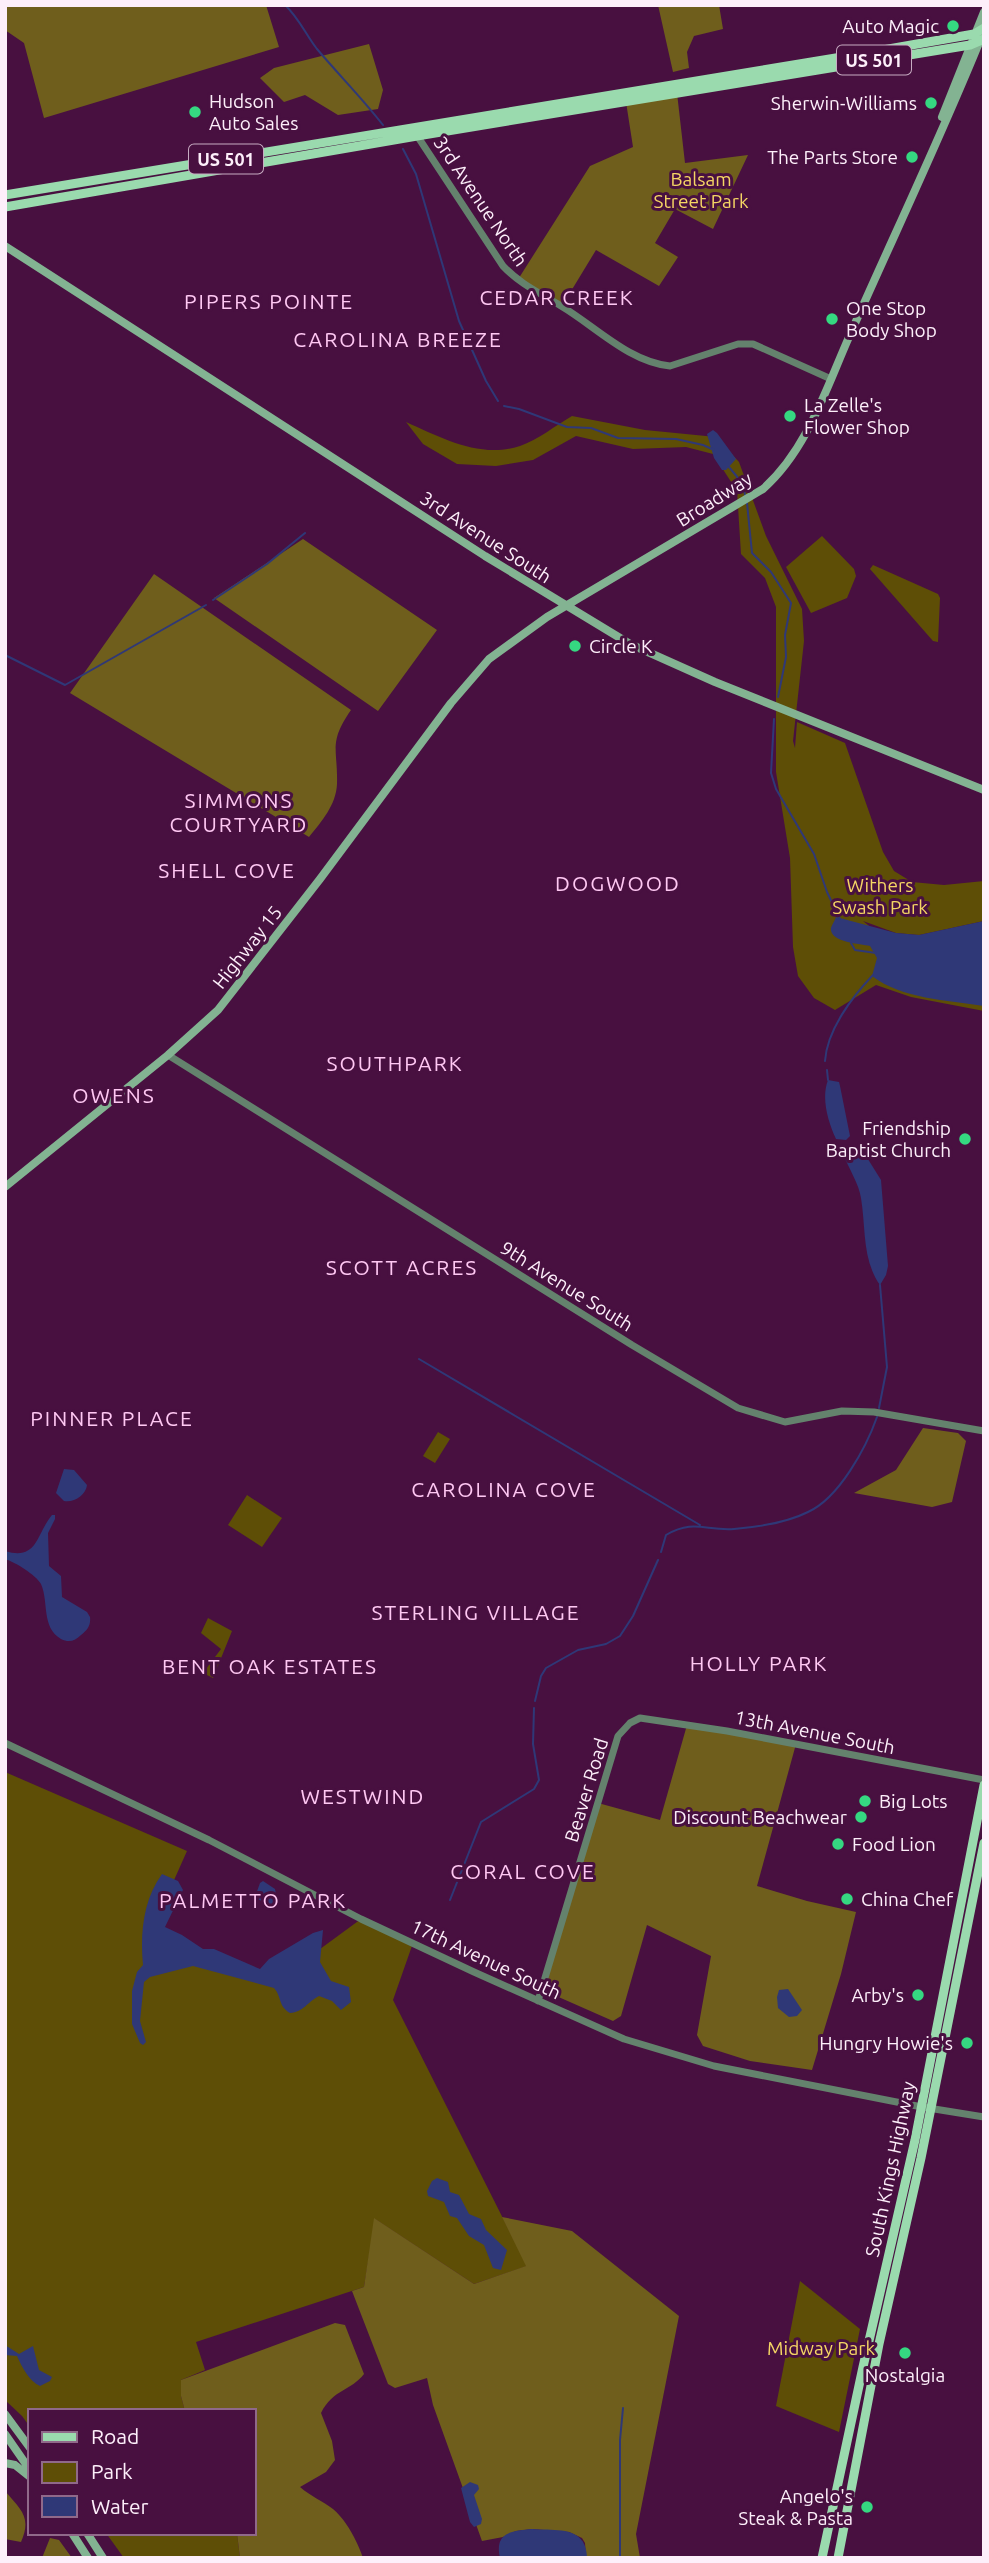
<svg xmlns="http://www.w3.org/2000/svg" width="989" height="2563" font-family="Ubuntu,sans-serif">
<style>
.green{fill:#5e4e06}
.forest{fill:#6f5e1c}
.water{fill:#2f3877}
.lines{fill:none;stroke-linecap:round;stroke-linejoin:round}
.stream{stroke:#2f3877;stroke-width:2}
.tertiary{stroke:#64826d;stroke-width:7}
.secondary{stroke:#83b392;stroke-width:8}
.primary{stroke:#9adaae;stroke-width:9}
.poi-dot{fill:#35d881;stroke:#481040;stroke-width:2.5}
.labels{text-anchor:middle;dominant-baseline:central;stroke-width:6;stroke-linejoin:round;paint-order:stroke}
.shield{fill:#481040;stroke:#c7acc2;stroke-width:2}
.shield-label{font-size:18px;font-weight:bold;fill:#fdeffa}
.poi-label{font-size:19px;fill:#fdeffa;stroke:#481040;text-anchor:end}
.park-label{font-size:19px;fill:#f5d664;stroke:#481040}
.street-label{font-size:19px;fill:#fdeffa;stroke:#481040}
.neighbourhood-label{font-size:21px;letter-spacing:2px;fill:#ffc8f3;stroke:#481040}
</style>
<rect width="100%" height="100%" fill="#481040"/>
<!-- green -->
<path class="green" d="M572,416L645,430L716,437L739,462L766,536L802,609L804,641L793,741L795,748L797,722L845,743L883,852L894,871L912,882L944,885L984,881V921L919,935L896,933L863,921L878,933L933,937L984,928V1011L911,997L876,985L835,1010L814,998L798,976L793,947L790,858L776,772V607L765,578L741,554L737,491L713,454L686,447L633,449L576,436L533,460L496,466L457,464L423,444L406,422C442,438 480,459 520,446C538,440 556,425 572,416Z
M822,536L854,569L856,576L847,598L811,613L786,567Z
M873,565L938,594L940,598L938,642L933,641L870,569Z
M438,1432L450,1439L435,1463L423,1456Z
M247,1495L282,1518L262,1547L228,1525Z
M208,1618L232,1631L213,1678L203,1673L221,1649L201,1633Z
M5,1772L187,1851L150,1934L271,1985L361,1919L413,1943L393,2000L527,2266L474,2284L375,2219L364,2287L196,2342L205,2370L181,2380V2396L185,2411H30V2427L22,2416L5,2400Z
M800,2281L860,2329L839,2432L776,2406Z
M106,2533H237L240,2558H124Z"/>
<!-- forest -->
<path class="forest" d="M5,5H266L279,47L44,118L24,43L5,30Z
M658,5H719L723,29L694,36L687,52L689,68L673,72Z
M369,44L383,90L378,109L338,115L305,95L284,102L260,78L274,68Z
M677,93L685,163L748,155L713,229L675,209L655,243L678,257L659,286L596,250L562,306L517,281L590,166L633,147L626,102Z
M303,539L437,630L378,711L214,598Z
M154,574L351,710C328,743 338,749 337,784C336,805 322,821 309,837L70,693Z
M923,1428L958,1433L966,1441L952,1502L932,1507L854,1493L896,1470Z
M687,1725L796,1744L757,1886L807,1901L856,1912L841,1974L812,2070L750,2061L703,2046L697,2035L711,1956L647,1925L621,2016L613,2021L554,1995L551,1985L545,1978L598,1803L660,1820Z
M502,2217L572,2231L679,2316L636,2534L640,2558H586L585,2543L582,2538L569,2532L532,2529L516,2531L503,2537L482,2541L433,2405L427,2378L395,2388L388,2384L352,2291L364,2287L374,2218L474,2284L526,2266Z
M335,2323L345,2325L364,2374C351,2391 333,2389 321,2413L332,2441L335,2460L326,2472L300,2487C310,2496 323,2501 333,2509C347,2521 357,2541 363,2558H240L237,2533H254V2411H185L181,2396V2380Z
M5,2491C21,2510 32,2517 21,2542L5,2539Z
M50,2538L59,2540L72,2558H42Z"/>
<!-- water -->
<path class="water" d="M713,430L717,433L736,459L726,470H722L714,458L707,434Z
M836,917L896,933L919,935L984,921V1006C947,1000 902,999 872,976L877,958L870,946C860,944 829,942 831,928C832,924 835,921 836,917Z
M828,1080L839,1082L840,1086L850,1136L846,1140L836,1139C828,1122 821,1098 828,1080Z
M861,1148L881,1180L888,1266L886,1275L880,1285C862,1260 866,1228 861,1198C859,1184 849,1169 844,1156L849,1150Z
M64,1469L74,1470L87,1485C86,1495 74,1503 64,1501L56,1493Z
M52,1515H55V1519L48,1533L49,1566L61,1576L62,1597L87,1612L90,1617C91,1626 87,1630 81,1635C75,1641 69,1643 61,1639C41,1627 49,1602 41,1584C36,1575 15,1562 5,1559V1551C38,1561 36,1534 52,1515Z
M162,1874L178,1881L183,1890L165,1927L182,1935L203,1949H214L260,1969L269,1959L313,1933L323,1930L320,1962L331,1981L349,1987L351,2002L341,2010L332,2001L319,1996C307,2002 304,2012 290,2013C278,2006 282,1997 274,1988L193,1966L150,1977L144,1982L140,2021L146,2042L143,2045L140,2043L132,2024V1991L137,1972L143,1965C140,1934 143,1900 162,1874Z
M263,1881L275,1889L277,1899L273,1904H266L255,1897L260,1883Z
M788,1989L802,2010L797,2016L789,2017L778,2008L777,1997L779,1990Z
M437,2178L448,2182L450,2192L459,2195L469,2214L481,2219L486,2230L507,2250L501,2270L493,2268L484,2245L469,2236L457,2218L450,2216L444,2202L428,2196L427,2191L432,2181Z
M5,2345L19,2354L33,2346L39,2370L52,2377L50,2381L40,2386C29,2381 22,2367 17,2356L5,2355Z
M470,2482L478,2485L479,2489L474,2495L482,2519L481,2524L474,2527L470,2522L461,2488Z
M532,2529C557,2531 586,2525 587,2558H500C494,2532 512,2531 532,2529Z"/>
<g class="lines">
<!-- stream -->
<path class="stream" d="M285,5C299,18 306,35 317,49C339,75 362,98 383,125
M403,149L416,174L459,321L486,381L498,401
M504,406L519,409L567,427L591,428L618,438L676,439L703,445L714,450
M729,467L743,484L745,495
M747,503L752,553L771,572L791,603L785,635L786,657L778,697
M213,600L267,564L305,533
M5,655L65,685L206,605
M774,719L771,773L776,789L814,854L827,892L840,919
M851,943L855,950L876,953
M825,1061C827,1030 852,997 873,975
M827,1070L828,1080
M419,1359L700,1525
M879,1408L887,1367L880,1285
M661,1552L666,1535C694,1519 705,1531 734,1529C758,1527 786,1523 808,1512C839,1498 866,1448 877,1417
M535,1701L541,1676L546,1668L578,1650L606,1644L620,1636L633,1616L658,1560
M450,1900L481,1822L534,1789L539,1780L533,1744L534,1708
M620,2558V2440L623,2408"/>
<!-- tertiary -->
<path class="tertiary" d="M416,134L503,266C520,284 540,293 561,306C595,326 629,362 670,366L738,344H753L831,379
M168,1055L632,1345L738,1408L785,1422L842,1411L874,1412L984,1431
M5,1743L209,1840L361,1919L474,1972L624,2039L714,2066L922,2107L984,2117
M538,2001L618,1736L630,1723L640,1718L727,1731L984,1780"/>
<!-- secondary -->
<path class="secondary" d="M942,117L984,12
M5,246L485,556L630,644L715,682L984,790
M5,1187L168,1055L218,1010L320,879L451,703L489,659L547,617L763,489C807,450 826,389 849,337C893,237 940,139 981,38
M5,2414L30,2448
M5,2434L30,2470
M5,2463L15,2465L30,2477
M72,2533L88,2558
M87,2533L103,2558"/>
<!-- primary -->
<path class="primary" d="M5,195L860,54L974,34L984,28
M5,207L417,136L970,45L984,39
M822,2558L863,2367L915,2140L984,1785
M838,2558L879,2344L921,2158L984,1843"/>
</g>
<!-- markers -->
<g class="poi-dot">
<circle cx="953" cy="26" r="7"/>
<circle cx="931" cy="103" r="7"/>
<circle cx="195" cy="112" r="7"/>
<circle cx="912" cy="157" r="7"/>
<circle cx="832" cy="319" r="7"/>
<circle cx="790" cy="416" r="7"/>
<circle cx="575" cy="646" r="7"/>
<circle cx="965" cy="1139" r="7"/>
<circle cx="865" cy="1801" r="7"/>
<circle cx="861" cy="1817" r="7"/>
<circle cx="838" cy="1844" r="7"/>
<circle cx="847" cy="1899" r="7"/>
<circle cx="918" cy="1995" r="7"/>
<circle cx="967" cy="2043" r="7"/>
<circle cx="905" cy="2353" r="7"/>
<circle cx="867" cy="2507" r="7"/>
</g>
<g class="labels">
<!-- shield labels -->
<g class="shield">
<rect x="837" y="45.5" width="74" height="29" rx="5"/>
<rect x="189" y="144.5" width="74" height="29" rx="5"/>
</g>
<g class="shield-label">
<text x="874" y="60">US 501</text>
<text x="226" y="159">US 501</text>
</g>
<!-- poi labels -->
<g class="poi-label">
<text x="939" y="26">Auto Magic</text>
<text x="209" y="101" text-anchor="start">Hudson<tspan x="209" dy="22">Auto Sales</tspan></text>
<text x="917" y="103">Sherwin-Williams</text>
<text x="898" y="157">The Parts Store</text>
<text x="846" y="308" text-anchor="start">One Stop<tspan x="846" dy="22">Body Shop</tspan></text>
<text x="804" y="405" text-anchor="start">La Zelle's<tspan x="804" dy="22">Flower Shop</tspan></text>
<text x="589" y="646" text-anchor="start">Circle K</text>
<text x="951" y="1128">Friendship<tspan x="951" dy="22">Baptist Church</tspan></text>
<text x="879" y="1801" text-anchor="start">Big Lots</text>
<text x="847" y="1817">Discount Beachwear</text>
<text x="852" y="1844" text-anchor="start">Food Lion</text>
<text x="861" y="1899" text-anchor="start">China Chef</text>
<text x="904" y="1995">Arby's</text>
<text x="953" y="2043">Hungry Howie's</text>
<text x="905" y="2375" text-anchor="middle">Nostalgia</text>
<text x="853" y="2496">Angelo's<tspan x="853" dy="22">Steak &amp; Pasta</tspan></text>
</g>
<!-- park labels -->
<g class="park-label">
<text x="701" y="179">Balsam<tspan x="701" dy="22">Street Park</tspan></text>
<text x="880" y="885">Withers<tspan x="880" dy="22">Swash Park</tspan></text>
<text x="821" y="2348">Midway Park</text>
</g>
<!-- street labels -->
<g class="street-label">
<text transform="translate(481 201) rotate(56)">3rd Avenue North</text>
<text transform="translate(714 499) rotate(-32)">Broadway</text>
<text transform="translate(486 537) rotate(33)">3rd Avenue South</text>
<text transform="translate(247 947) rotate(-52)">Highway 15</text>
<text transform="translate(567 1286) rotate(32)">9th Avenue South</text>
<text transform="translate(815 1732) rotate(11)">13th Avenue South</text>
<text transform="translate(586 1790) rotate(-73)">Beaver Road</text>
<text transform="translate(486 1959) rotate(25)">17th Avenue South</text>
<text transform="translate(890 2169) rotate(-78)">South Kings Highway</text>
</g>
<!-- neighbourhood labels -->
<g class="neighbourhood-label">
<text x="557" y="297">CEDAR CREEK</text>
<text x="269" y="301">PIPERS POINTE</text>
<text x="398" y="339">CAROLINA BREEZE</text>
<text x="239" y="800">SIMMONS<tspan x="239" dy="24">COURTYARD</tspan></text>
<text x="227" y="870">SHELL COVE</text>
<text x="618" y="883">DOGWOOD</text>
<text x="395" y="1063">SOUTHPARK</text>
<text x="114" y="1095">OWENS</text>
<text x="402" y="1267">SCOTT ACRES</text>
<text x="112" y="1418">PINNER PLACE</text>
<text x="504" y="1489">CAROLINA COVE</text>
<text x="476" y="1612">STERLING VILLAGE</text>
<text x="759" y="1663">HOLLY PARK</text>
<text x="270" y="1666">BENT OAK ESTATES</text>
<text x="363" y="1796">WESTWIND</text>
<text x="523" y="1871">CORAL COVE</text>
<text x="253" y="1900">PALMETTO PARK</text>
</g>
</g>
<!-- border -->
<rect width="989" height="2563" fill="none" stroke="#fdeffa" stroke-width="14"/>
<!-- legend -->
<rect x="28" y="2409" width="228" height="126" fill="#481040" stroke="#90698a" stroke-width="2"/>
<rect x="42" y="2432" width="35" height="10" fill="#9adaae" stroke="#90698a" stroke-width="2"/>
<text x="91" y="2444" font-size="21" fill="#fdeffa">Road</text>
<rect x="42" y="2462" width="35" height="21" fill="#5e4e06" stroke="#90698a" stroke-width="2"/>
<text x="91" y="2479" font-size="21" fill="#fdeffa">Park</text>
<rect x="42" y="2496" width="35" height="21" fill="#2f3877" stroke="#90698a" stroke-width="2"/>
<text x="91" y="2514" font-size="21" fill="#fdeffa">Water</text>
</svg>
